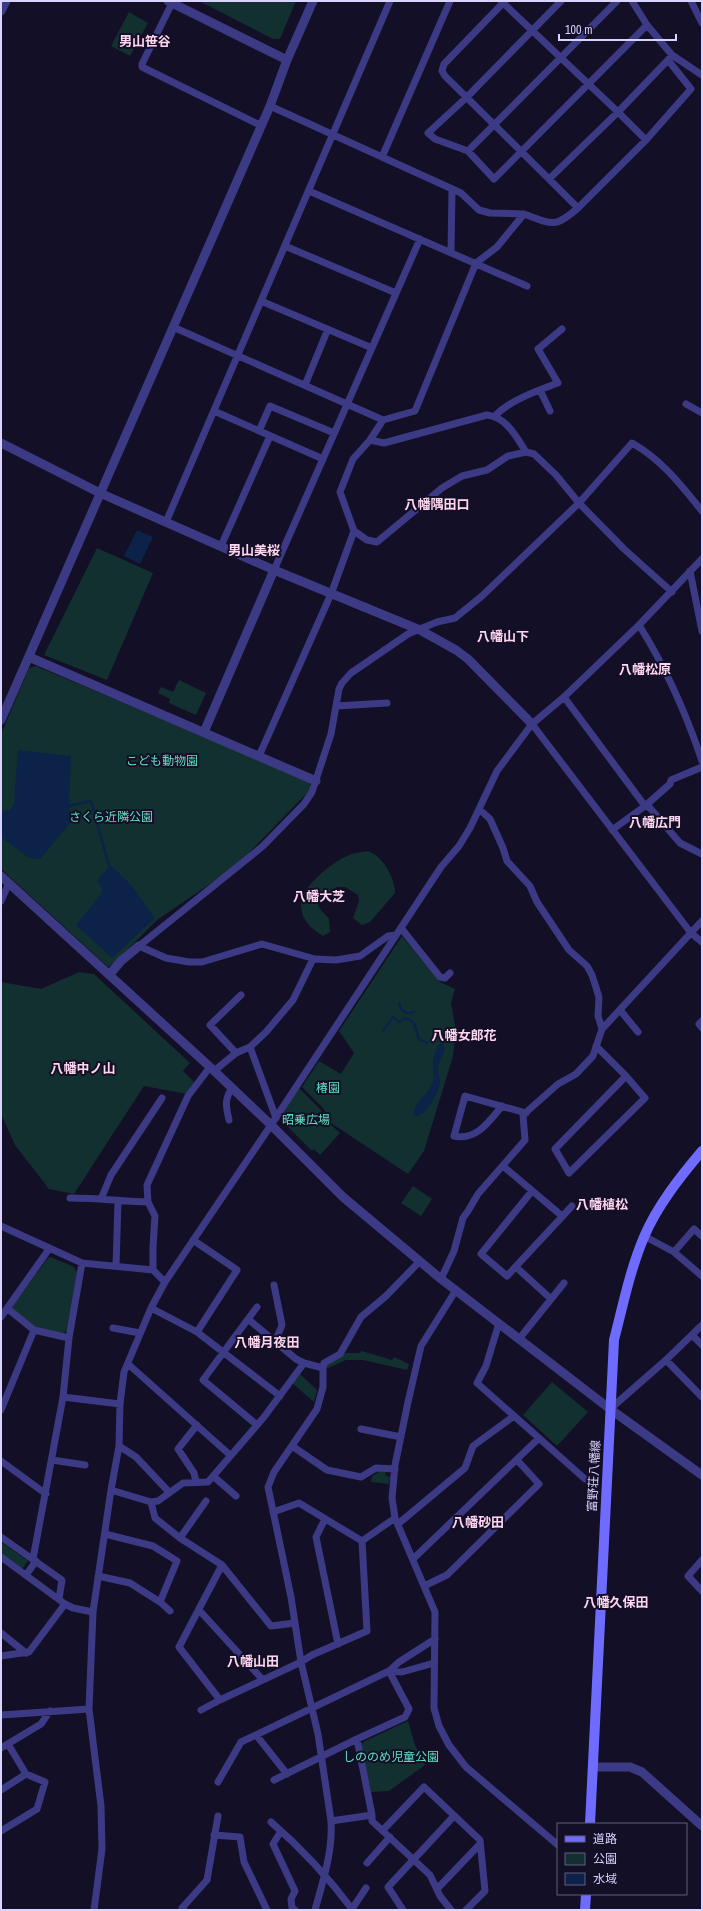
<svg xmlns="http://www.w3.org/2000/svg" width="703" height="1911" font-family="'Archivo Narrow','Noto Sans JP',sans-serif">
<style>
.green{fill:#12302f}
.water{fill:#0c2248}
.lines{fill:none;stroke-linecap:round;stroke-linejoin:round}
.stream{stroke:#0c2248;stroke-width:2.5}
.minor{stroke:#3d3a85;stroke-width:7}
.tertiary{stroke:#3d3a85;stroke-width:9}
.secondary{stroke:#6f6bff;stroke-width:10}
.labels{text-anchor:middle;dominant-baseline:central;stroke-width:4;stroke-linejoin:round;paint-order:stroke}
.park-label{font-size:12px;fill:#5fe0c0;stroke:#130f26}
.street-label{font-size:12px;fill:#d9d4ff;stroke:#130f26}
.neighbourhood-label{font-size:13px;font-weight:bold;fill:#ffd6f0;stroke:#130f26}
</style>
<rect width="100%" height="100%" fill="#130f26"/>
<!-- green -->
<path class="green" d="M199,1H296L280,39H273Z
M129,12L148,23L130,56L111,46Z
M97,548L153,573L107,680L44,655Z
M36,666L309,781L311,789L235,867L157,920L114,963L108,967L1,869V734L29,668Z
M179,680L206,693L196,715L169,703L170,699L158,693L161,687L173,692Z
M368,851C383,856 395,878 395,893L370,922L362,925L353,918L359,901L358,895L345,887H337L318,905L321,910L329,919L330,932L323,936C312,929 302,921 301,907C299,888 331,863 347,856C353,853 361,852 368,851Z
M402,936L440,982L455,989L451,1003L456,1030L453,1056L424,1151L408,1174L331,1123L323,1108L302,1087L319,1061L341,1074L354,1053L339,1031Z
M79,972L94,974L190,1063L183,1071L194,1082L187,1094L144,1086L74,1194L49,1189L15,1145L1,1114V982L41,989Z
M299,1088L320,1109L330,1124L340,1133L320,1155L314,1149L312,1151L285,1124L282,1115Z
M413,1186L432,1199L421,1216L401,1203Z
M51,1257L74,1267L77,1272L68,1329L64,1333L34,1330L10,1309L48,1258Z
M362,1351L392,1360L394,1357L409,1364L407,1370L363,1360H346L326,1369V1366L345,1353H359Z
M300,1374L317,1390L314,1402L292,1383Z
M552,1382L588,1412L557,1446L523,1415Z
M379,1472H386L385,1474L388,1477L390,1476L389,1484L371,1482L372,1476Z
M1,1542L28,1561L22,1569L1,1554Z
M408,1721L415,1745L425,1765L389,1791L371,1792L361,1745L365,1741Z"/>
<!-- water -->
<path class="water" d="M137,530L153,537L140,564L124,556Z
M18,750L71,756L69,803L71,822L40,859L29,858L1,837V812L10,810L14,804Z
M111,865L131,885L155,918L112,958L76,925L102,893V888L97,880Z
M439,1044H442L445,1048C443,1054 440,1060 438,1066C437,1070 440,1076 440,1081C439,1093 428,1113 416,1117L414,1116C412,1104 428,1094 432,1084C436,1076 432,1072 433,1065C433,1059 435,1050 439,1044Z"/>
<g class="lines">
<!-- stream -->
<path class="stream" d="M69,806L91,801L109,866
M399,1003C400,1011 407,1015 414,1012
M383,1031L393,1017L400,1022L403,1019C416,1017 415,1029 419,1039L427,1043"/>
<!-- minor -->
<path class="minor" d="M501,1L618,112L668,60
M505,1L444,64L442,71L445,76L549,179L618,112L646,140L691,89L668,60L672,55
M561,1L467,97L428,133L435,139L468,151L494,179L647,25
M632,1L647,25L672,55L702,75
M691,1L702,23
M172,3L142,64V67L260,125
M468,151L617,1
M382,157L450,1
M549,179L578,208L646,140
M309,191L527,286
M524,214C552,224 554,229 578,208
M285,246L396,293
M451,253L452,189
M261,301L372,348
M173,327L383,420L415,411L476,263L497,247L524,214L490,213L479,210L461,193L270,106
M305,385L328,329
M540,390L550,411
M686,404L702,413
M214,411L323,459
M495,416C508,401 539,390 558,383L538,349L562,329
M259,431L270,406L334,433
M370,440L384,443L487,415C506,417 516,436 526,452L534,454L556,475L579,503L624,549L672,592
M166,522L390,1
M354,531L367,540L377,542L442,488L462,476L487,470L508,456L526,452
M221,546L270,436
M274,570L420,239
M690,571L702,631
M639,625C666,668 686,713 702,761
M564,697L645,806L650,808L680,843L702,854
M336,706L387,703
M532,724L691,933L702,942
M259,756L331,594L354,531L340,492L353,459L370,440L383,420
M479,809L490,819L503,848L507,861L530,886L537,902L569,950L587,966L592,975L599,997L598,1016L602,1029
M612,830L645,806L670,784L671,780L702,767
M1,901L9,883
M401,928L440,977L445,978L450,973
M396,935L388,936L360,956L336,960L315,959L262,944L202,962H189L166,958L139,946L263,846L304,804L312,792L331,734L339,689L342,683L351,673L408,634L437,622L455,618L482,596L579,503L632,443C662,460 681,485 702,511
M620,1010L638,1032
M702,1021L699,1024L702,1028
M596,1046L626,1076L645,1098L569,1173L555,1149L626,1076
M250,1047L276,1118
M236,1053L210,1025L241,995
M214,1071L236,1053L250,1047L266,1032L293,1000L313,959
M502,1106C489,1122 476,1141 454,1136L465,1096L526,1113
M229,1120C226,1106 224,1100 232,1088
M503,1166L562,1216
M532,1191L481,1254L507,1276L572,1206
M70,1198C96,1198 122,1201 148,1202
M101,1199L111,1175L162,1098
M1,1226L82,1263L153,1270L165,1282
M644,1236L674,1252L702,1276
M193,1240L237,1270L197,1332L280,1396
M674,1252L694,1229L702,1236
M116,1266L118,1201
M516,1267L551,1299
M153,1270V1247L155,1216L148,1202L147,1185L188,1096L210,1067
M441,1279L454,1251L463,1218L468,1211L478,1194L525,1140L523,1115L558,1084L576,1074L593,1056L602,1029L702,921
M274,1285L282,1325L275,1342
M456,1290L421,1346L408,1402L395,1465L392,1498L395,1518L435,1612L434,1708L439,1726L449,1745L466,1767L558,1845
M151,1308L197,1332
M8,1309L34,1330L69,1338
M1,1317L49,1249
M248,1319L257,1307
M499,1323L486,1366L477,1383L585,1479
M113,1328L140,1333
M692,1335L702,1345
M519,1339L564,1283
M666,1360L702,1397
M128,1364L230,1455
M323,1368L324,1363L340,1354L361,1317L386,1296L420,1261
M63,1397L120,1404
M610,1409L666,1360L702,1325
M1,1410L34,1330
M257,1425L203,1380L248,1319L296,1359L304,1363
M361,1429L401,1437
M119,1446L136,1457L169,1492
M292,1446L327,1470L361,1477L376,1468L395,1469
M52,1460L85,1465
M1,1461L46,1494
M213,1476L236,1496
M196,1482L194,1473L178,1449L197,1425
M111,1490L151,1502L158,1501L183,1483L208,1482L264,1417L304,1363L323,1368V1387L317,1409L274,1472L268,1487L291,1597L301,1662L318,1734L331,1821C333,1851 323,1881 315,1910
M151,1502L155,1518L180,1538L222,1565L271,1626L295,1623
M273,1512L299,1503L362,1541
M325,1519L316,1537L338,1644
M398,1524L465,1468L473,1446L514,1416
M105,1534L153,1546L177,1561L160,1602L170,1611
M1,1537L62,1580L59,1599
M180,1538L206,1501
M362,1541L395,1518
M1,1557L65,1604L73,1608L93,1612
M33,1559L63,1397L69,1338L82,1263
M413,1559L539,1438
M702,1560L688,1576L702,1591
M222,1565L179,1647L220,1700L301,1662L312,1655L367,1631L362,1541
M26,1575L36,1561
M98,1576L130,1583L160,1602
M424,1586L447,1575L539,1484L517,1460
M199,1610L263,1680
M1,1633L26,1653
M1,1656L29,1652L65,1604
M201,1710L220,1700
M1,1715L89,1709
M256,1735L287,1774
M1,1748L41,1724L50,1711
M274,1780L357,1739
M218,1782L241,1742L389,1671L402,1672L434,1663
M1,1790L26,1774
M372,1815V1821L430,1875L440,1896L451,1910
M331,1821L372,1815L357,1739L405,1717L409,1709L389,1671L399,1662L435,1639
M271,1822C301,1848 328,1877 352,1909L366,1888
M383,1830L424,1787L480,1840L485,1891L466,1910
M1,1831L37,1809L45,1782L26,1774L8,1744
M281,1831L273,1844L295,1891L291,1899L292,1908L295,1910
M214,1835L240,1837L244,1862L267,1910
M367,1863L390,1837
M437,1889L480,1844
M94,1910L102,1849L101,1806L89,1709L93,1612L111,1490L119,1446L120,1404L124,1372L151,1308L165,1282L271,1125L441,867L459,846L470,828L497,771L532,724L564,697L639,625L702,559
M184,1910L182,1908L207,1880L218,1816
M403,1910L388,1887L454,1816"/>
<!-- tertiary -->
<path class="tertiary" d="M168,1L287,60
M1,11L6,1
M1,443L100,493L274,570L420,630L456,650L468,659L532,724
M29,657L316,781
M1,720L270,106L287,60L313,1
M204,732L274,570
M1,876L210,1067L271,1125L343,1197L441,1279L610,1409L702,1475
M110,974L121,961L139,946
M593,1767H630L642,1772L702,1826"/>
<!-- secondary -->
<path class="secondary" d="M590,1824L614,1340C623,1305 630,1270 644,1237C657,1206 680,1177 702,1151
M585,1910L586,1894"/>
</g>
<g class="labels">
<!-- park labels -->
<g class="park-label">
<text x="162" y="761">こども動物園</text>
<text x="111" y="817">さくら近隣公園</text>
<text x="328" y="1088">椿園</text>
<text x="306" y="1120">昭乗広場</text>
<text x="391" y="1757">しののめ児童公園</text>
</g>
<!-- street labels -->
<g class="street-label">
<text transform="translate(594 1476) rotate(-87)">富野荘八幡線</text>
</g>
<!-- neighbourhood labels -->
<g class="neighbourhood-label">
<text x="145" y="41">男山笹谷</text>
<text x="437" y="504">八幡隅田口</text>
<text x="254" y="550">男山美桜</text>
<text x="503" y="636">八幡山下</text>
<text x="645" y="669">八幡松原</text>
<text x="655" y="822">八幡広門</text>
<text x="319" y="896">八幡大芝</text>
<text x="464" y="1035">八幡女郎花</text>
<text x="83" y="1068">八幡中ノ山</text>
<text x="602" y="1204">八幡植松</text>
<text x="267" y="1342">八幡月夜田</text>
<text x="478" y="1522">八幡砂田</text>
<text x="616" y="1602">八幡久保田</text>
<text x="253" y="1661">八幡山田</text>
</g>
</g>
<!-- border -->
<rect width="703" height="1911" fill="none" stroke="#d9d4ff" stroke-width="4"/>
<!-- legend -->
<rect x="557" y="1823" width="130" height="72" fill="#130f26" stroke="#625e7d"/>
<rect x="565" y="1836" width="20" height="6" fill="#6f6bff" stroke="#625e7d"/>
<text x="593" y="1843" font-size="12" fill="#d9d4ff">道路</text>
<rect x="565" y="1853" width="20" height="12" fill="#12302f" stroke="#625e7d"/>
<text x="593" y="1863" font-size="12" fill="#d9d4ff">公園</text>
<rect x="565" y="1873" width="20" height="12" fill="#0c2248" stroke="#625e7d"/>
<text x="593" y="1883" font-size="12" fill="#d9d4ff">水域</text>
<!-- scale -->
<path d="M559 34v6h117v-6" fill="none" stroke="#d9d4ff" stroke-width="2"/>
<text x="565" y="34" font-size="12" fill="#d9d4ff" stroke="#130f26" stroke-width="3" paint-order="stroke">100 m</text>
</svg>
